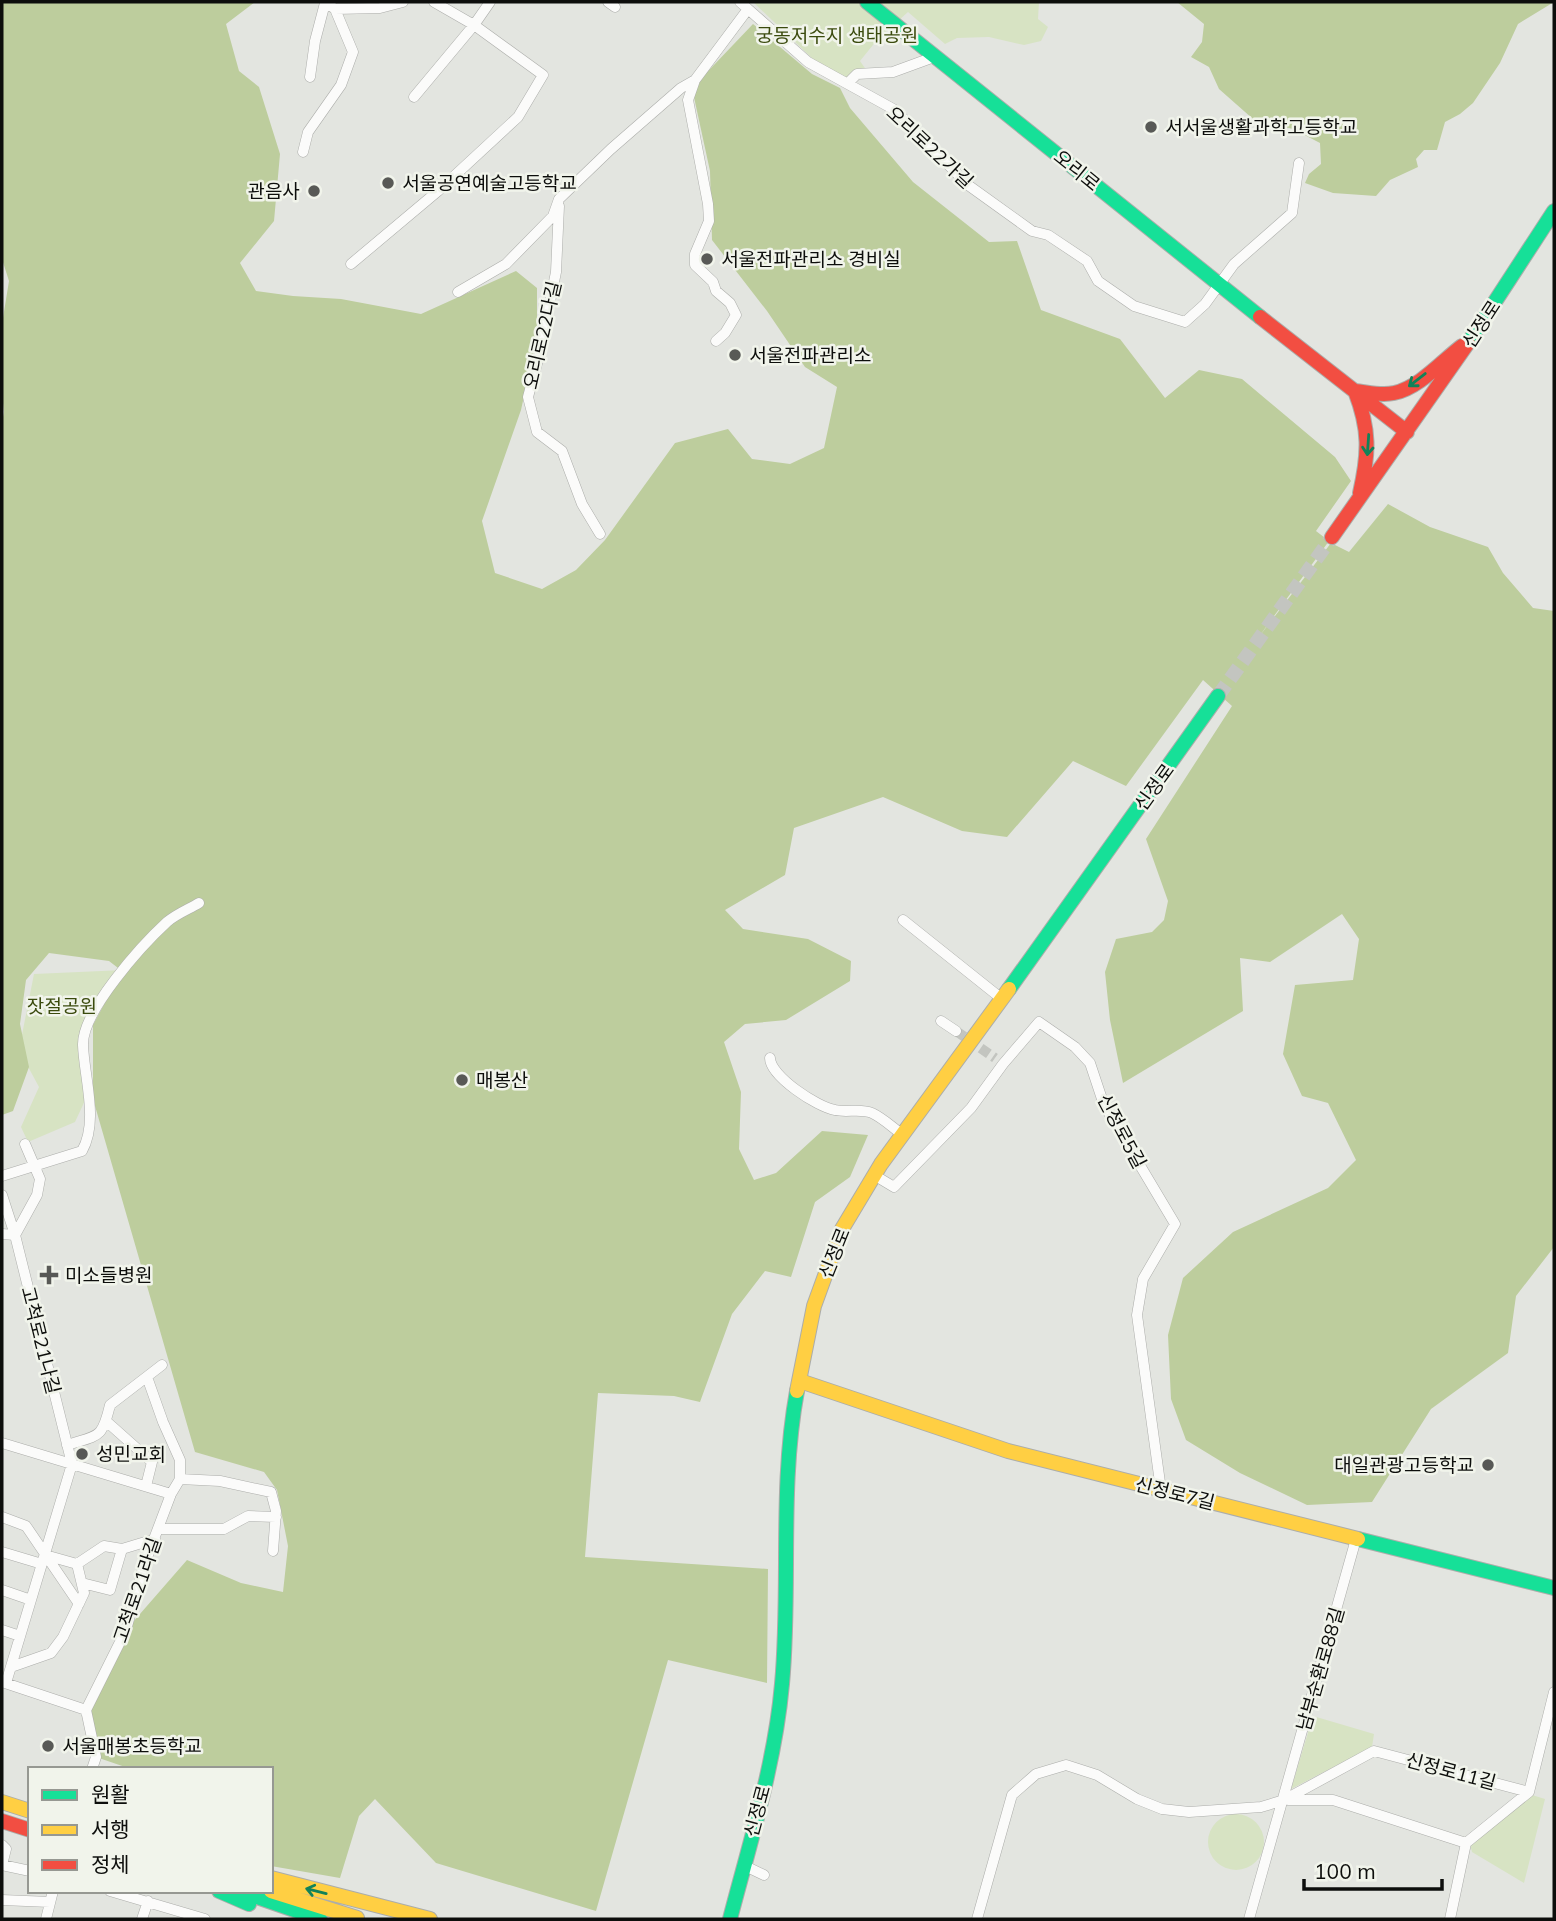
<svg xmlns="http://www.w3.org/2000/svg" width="1556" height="1921" font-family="Mulish,'Noto Sans KR',sans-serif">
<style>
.green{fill:#d7e3c3}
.forest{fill:#bdcd9d}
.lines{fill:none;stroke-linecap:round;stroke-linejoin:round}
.street-tunnel{stroke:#c3c5c0;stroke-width:10;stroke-dasharray:10 5;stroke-linecap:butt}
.secondary-tunnel{stroke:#c3c5c0;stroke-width:14;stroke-dasharray:14 7;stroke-linecap:butt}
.street-casing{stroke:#acadaa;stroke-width:11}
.fast-casing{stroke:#acadaa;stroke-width:16}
.slow-casing{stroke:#acadaa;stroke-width:16}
.jam-casing{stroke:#acadaa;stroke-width:16}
.street{stroke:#fbfbfa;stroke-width:10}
.fast{stroke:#16e098;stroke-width:14}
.slow{stroke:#ffcf43;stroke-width:14}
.jam{stroke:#f24e42;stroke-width:14}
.oneway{stroke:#128259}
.poi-dot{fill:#585956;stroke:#f1f4eb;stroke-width:2.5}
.labels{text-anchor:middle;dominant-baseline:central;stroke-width:5;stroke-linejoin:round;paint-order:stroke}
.park-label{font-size:19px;fill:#3b4b0e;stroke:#f1f4eb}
.poi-label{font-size:19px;fill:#0d0e0c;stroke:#f1f4eb;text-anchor:start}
.street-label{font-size:19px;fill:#0d0e0c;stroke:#f1f4eb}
</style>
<rect width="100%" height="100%" fill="#e3e5e0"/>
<!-- green -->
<path class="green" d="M753,2H1039L1038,19L1048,27L1041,41L1024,45L989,37L957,38L945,44L908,12L877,40L860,61L867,71L846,80L816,62Z
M124,970L95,1012L79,1056L89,1092L75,1122L28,1142L21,1127L39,1087L19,1050L34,974Z
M1313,1716L1374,1734L1372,1747L1291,1789Z
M1532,1795L1545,1799L1524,1883L1472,1852L1470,1844Z
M1208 1842a28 28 0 1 1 56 0a28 28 0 1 1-56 0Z"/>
<!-- forest -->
<path class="forest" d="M2,2H255L226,24L239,71L259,87L280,154L274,221L240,263L256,291L293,296L341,299L421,314L516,271L537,288V336L521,410L482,521L495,573L542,589L576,570L605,540L675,443L728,429L752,459L790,464L824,448L837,387L805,367L767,311L712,240L710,171L692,88L753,24L812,74L840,88L850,108L913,182L989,242L1017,241L1041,310L1120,339L1165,398L1199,370L1242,379L1335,457L1351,481L1316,531L1329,541L1258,638L1331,543L1349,552L1388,504L1430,527L1488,547L1503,573L1533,608L1554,611V1247L1516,1296L1508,1353L1431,1409L1372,1502L1307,1505L1240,1473L1186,1440L1171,1399L1168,1335L1183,1278L1233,1232L1328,1188L1356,1160L1328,1103L1302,1096L1283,1054L1295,985L1353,980L1359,939L1342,914L1270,962L1240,958L1243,1011L1123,1083L1110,1020L1105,972L1116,939L1152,932L1164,920L1168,901L1146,839L1232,706L1203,680L1126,786L1073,761L1007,837L962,831L883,797L794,828L785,875L725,910L743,929L808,939L851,961L850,981L786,1020L745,1024L724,1042L741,1092L739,1149L754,1180L776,1173L822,1131L868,1135L850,1177L815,1202L791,1277L765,1271L732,1314L700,1402L674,1396L598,1393L585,1557L768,1569L767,1683L668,1660L596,1911L436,1863L375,1799L359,1816L340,1878L271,1866V1769H131L96,1757L86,1710L126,1630L187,1560L241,1583L283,1592L288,1546L277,1490L264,1472L195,1452L93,1099V1025L122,971L109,961L49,953L26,980L20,1024L29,1067L13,1111L2,1115V422L4,412L2,394V324L9,281L2,259Z
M1177,2H1554L1518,24L1500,63L1473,103L1460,114L1445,122L1437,150H1424L1416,159L1418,167L1390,180L1376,196L1333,193L1305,183L1309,174L1321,164L1320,143L1293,129L1253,119L1219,89L1209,67L1191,57L1202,42L1204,24Z"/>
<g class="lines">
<!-- street-tunnel -->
<path class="street-tunnel" d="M956,1031L995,1058"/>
<!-- secondary-tunnel -->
<path class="secondary-tunnel" d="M1218,696L1332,537"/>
<defs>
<path id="street" d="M608,2L615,7
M740,2L808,62L895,110L968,185L1032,231L1048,235L1087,261L1098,281L1134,306L1185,322L1205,304L1234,264L1292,213L1299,163
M335,9L380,8L403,2
M310,77L315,41L325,3
M695,80L688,100L708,204L709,221L695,254V265L713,282L716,291L730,303L736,315L725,333L716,341
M848,83L857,74L893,72L934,57
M414,97L474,25L490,2
M303,152L308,132L341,85L353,52L335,9L325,2
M559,206L556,272L539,356L528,397L537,432L562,451L582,504L600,534
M351,264L438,191L518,117L543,75L474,25L434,2
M458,292L506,264L553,216L559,199L611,149L681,88L695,80L748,9
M903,920L1002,999
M941,1021L956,1031
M770,1058C770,1076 817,1107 835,1110C847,1113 860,1108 872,1113C883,1118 893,1128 903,1135
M874,1175L894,1187L971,1108L1003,1064L1039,1022L1075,1047L1090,1063L1104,1105L1175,1224L1143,1279L1137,1315L1161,1490
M2,1176L82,1151C99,1121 84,1077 83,1045C82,1011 142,945 167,922C176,914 189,909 199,903
M2,1195L15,1235
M2,1234L15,1235L72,1464L6,1683
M15,1235L37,1195L40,1179L25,1144
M147,1377L163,1422L180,1460V1479
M106,1421L152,1462L146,1486
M2,1443L171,1494
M67,1445C99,1435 102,1439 110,1405L162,1365
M2,1517L26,1526L79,1604
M159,1529H224L248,1516L276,1517
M2,1552L42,1564
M45,1555L77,1564
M82,1583L110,1590L122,1549
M2,1590L31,1600
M2,1630L20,1636
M11,1667L51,1653L63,1637L84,1593L77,1564L104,1546L122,1549L155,1539
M2,1682L86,1710
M92,1769L96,1757L86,1710L126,1630L143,1568L171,1494L180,1479L220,1481L271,1492L276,1511L273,1551
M1288,1800H1333L1466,1843
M2,1845L6,1849L2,1865
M2,1865L30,1871
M743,1865L764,1875
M110,1891L205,1919
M2,1900L50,1902
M46,1919L53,1891
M142,1919L148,1901
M977,1919L1012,1795L1036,1774L1066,1765L1097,1775L1137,1799L1162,1809L1189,1812L1261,1807L1284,1800L1374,1751L1529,1792
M1249,1919L1356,1539
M1450,1919L1466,1843L1529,1792L1554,1692"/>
<path id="fast" d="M867,2L1260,317
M1468,343L1554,211
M1009,989L1218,696
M1358,1539L1554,1588
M219,1891L249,1904
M240,1891L320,1919
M730,1919C750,1842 775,1764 782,1684C791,1587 779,1488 797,1391"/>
<path id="slow" d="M800,1381L1008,1451L1358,1539
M797,1391L814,1306L842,1229L881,1164L1009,989
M2,1802L30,1811
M271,1878L430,1919
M271,1891L357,1918"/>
<path id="jam" d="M1260,317L1407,432
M1360,493C1369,453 1370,430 1355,391C1367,392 1381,396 1394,393C1419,388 1442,361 1462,346
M1332,537L1468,343
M2,1821L30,1830"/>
</defs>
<!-- street casing -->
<use href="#street" class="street-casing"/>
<!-- fast casing -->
<use href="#fast" class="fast-casing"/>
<!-- slow casing -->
<use href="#slow" class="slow-casing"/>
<!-- jam casing -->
<use href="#jam" class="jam-casing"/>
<!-- street -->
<use href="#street" class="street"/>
<!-- fast -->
<use href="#fast" class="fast"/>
<!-- slow -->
<use href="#slow" class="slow"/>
<!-- jam -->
<use href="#jam" class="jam"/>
</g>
<!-- one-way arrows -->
<defs><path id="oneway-shaft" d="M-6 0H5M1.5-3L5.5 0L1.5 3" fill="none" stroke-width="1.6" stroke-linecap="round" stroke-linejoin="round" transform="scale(1.75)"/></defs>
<g class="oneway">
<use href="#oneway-shaft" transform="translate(1417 380) rotate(142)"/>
<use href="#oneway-shaft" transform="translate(1368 445) rotate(94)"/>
<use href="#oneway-shaft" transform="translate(316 1891) rotate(-166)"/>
</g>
<!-- markers -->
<g class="poi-dot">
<circle cx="1151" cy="127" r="7"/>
<circle cx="388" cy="183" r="7"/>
<circle cx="314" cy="191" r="7"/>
<circle cx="707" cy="259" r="7"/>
<circle cx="735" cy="355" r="7"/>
<circle cx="462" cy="1080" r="7"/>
<path d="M45.5 1264.5h7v7h7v7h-7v7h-7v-7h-7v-7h7z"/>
<circle cx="82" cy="1454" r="7"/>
<circle cx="1488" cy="1465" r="7"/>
<circle cx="48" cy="1746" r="7"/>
</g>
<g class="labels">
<!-- park labels -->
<g class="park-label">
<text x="837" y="35">궁동저수지 생태공원</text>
<text x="62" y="1006">잣절공원</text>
</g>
<!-- poi labels -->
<g class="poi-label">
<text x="1165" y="127">서서울생활과학고등학교</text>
<text x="402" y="183">서울공연예술고등학교</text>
<text x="300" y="191" text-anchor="end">관음사</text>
<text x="721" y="259">서울전파관리소 경비실</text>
<text x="749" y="355">서울전파관리소</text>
<text x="476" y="1080">매봉산</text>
<text x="65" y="1275">미소들병원</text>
<text x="96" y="1454">성민교회</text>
<text x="1474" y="1465" text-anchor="end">대일관광고등학교</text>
<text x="62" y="1746">서울매봉초등학교</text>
</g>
<!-- street labels -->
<g class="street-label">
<text transform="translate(930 147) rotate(43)">오리로22가길</text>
<text transform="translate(1077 170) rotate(39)">오리로</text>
<text transform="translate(1481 324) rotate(-57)">신정로</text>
<text transform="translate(542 335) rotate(-77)">오리로22다길</text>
<text transform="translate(1154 787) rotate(-54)">신정로</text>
<text transform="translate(1122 1131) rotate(62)">신정로5길</text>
<text transform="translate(834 1253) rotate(-68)">신정로</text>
<text transform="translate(41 1340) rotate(76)">고척로21나길</text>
<text transform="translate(1175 1493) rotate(14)">신정로7길</text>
<text transform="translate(137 1590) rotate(-71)">고척로21라길</text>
<text transform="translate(1320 1669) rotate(-74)">남부순환로88길</text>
<text transform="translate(1451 1771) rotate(15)">신정로11길</text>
<text transform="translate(757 1811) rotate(-75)">신정로</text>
</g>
</g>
<!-- border -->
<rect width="1556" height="1921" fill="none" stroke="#0d0e0c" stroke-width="7"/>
<!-- legend -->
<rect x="28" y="1767" width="245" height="126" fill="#f1f4eb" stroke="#969892" stroke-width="2"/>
<rect x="42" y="1790" width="35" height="10" fill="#16e098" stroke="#969892" stroke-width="2"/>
<text x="91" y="1802" font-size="21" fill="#0d0e0c">원활</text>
<rect x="42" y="1825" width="35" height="10" fill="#ffcf43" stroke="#969892" stroke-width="2"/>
<text x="91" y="1837" font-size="21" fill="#0d0e0c">서행</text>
<rect x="42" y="1860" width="35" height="10" fill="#f24e42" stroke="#969892" stroke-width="2"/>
<text x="91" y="1872" font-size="21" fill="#0d0e0c">정체</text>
<!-- scale -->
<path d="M1304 1879v10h138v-10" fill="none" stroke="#0d0e0c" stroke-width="3.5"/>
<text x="1314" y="1879" font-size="21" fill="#0d0e0c" stroke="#f1f4eb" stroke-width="5" paint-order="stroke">100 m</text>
</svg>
